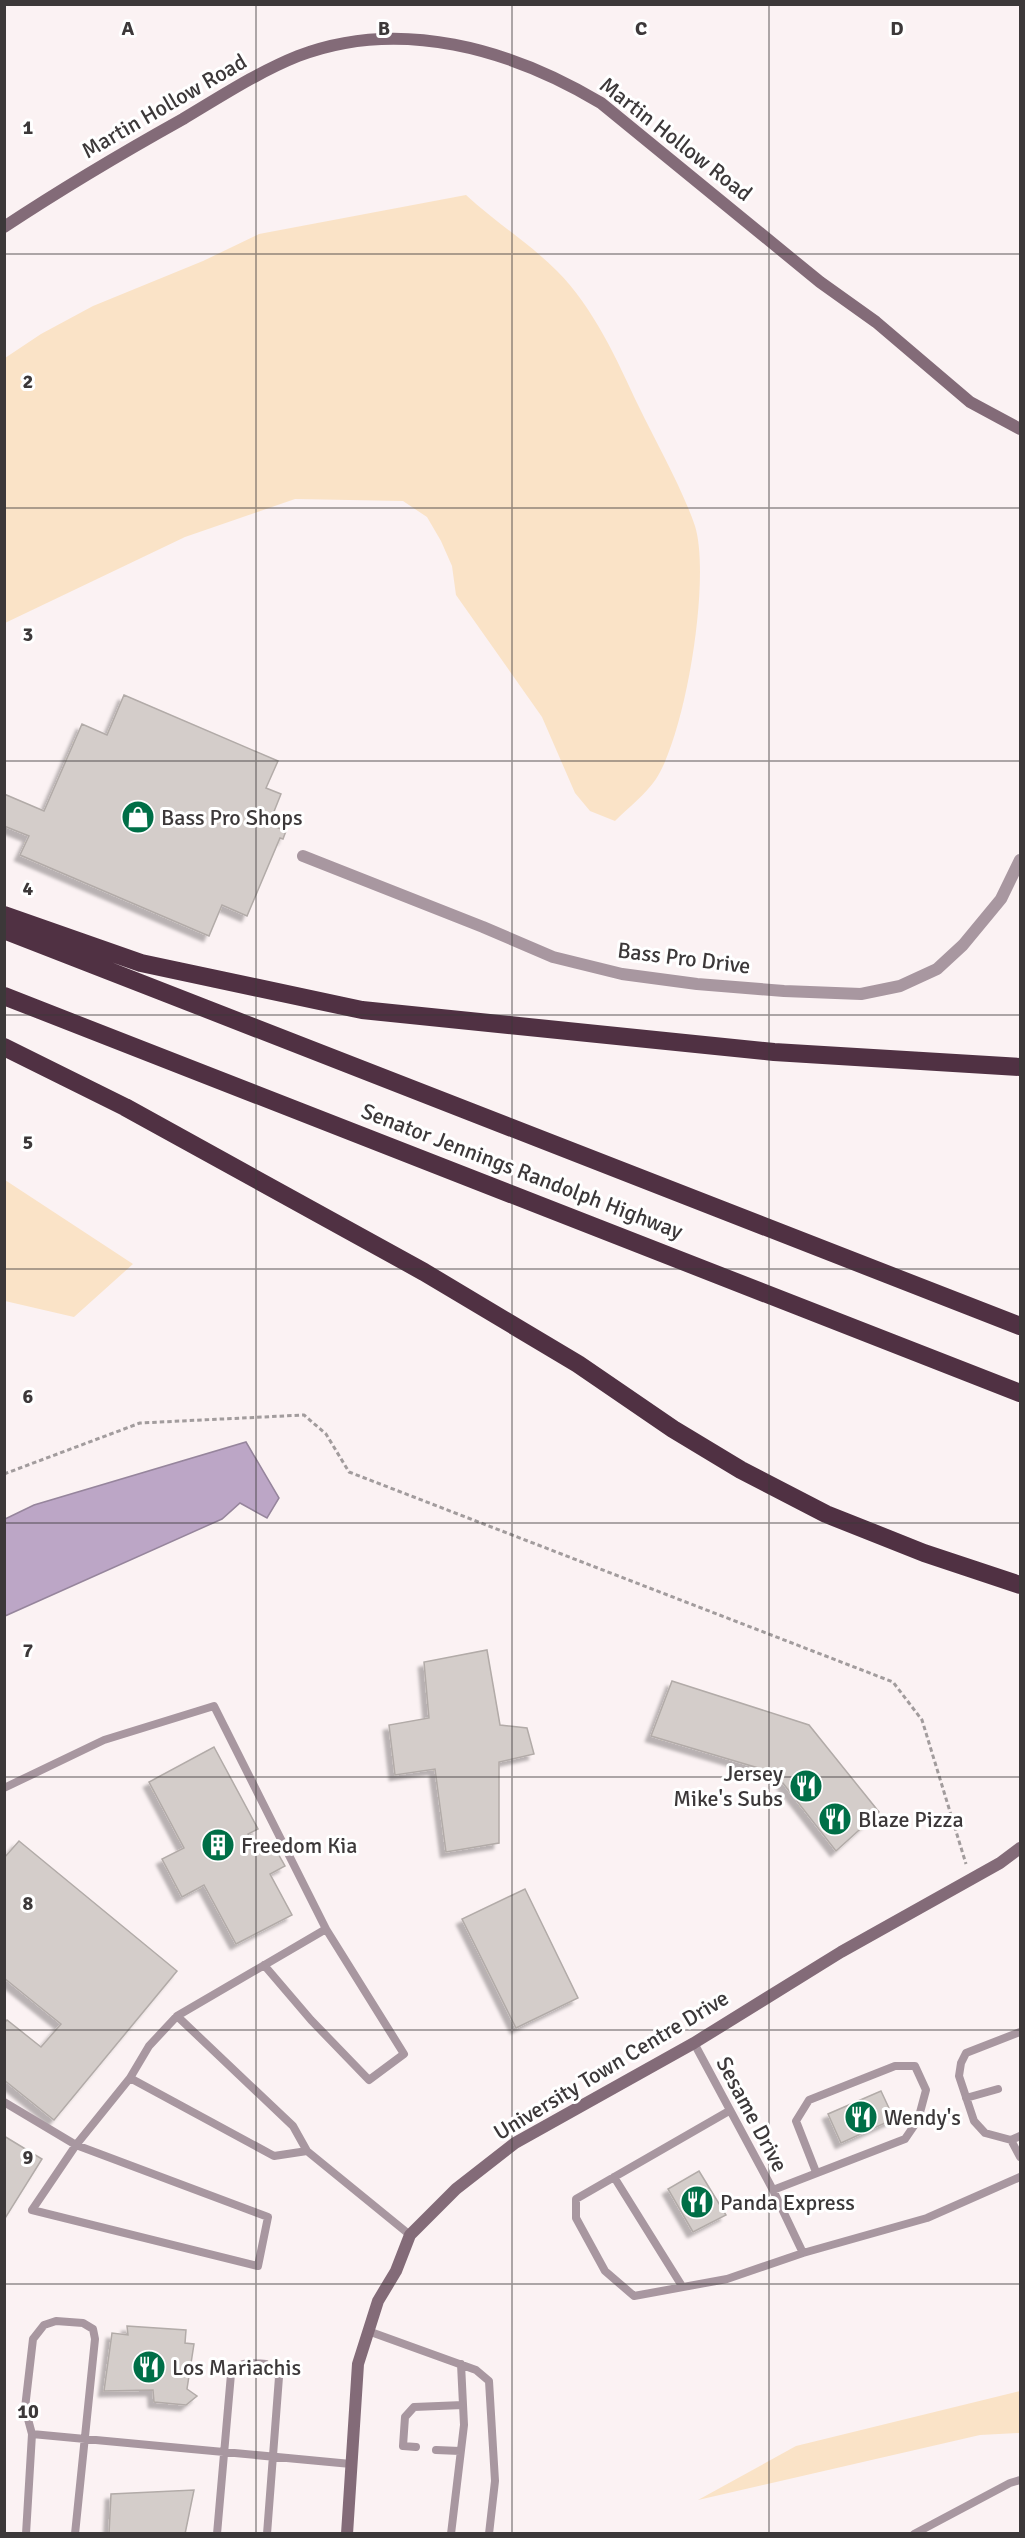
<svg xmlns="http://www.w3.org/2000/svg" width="1025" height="2538" font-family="Signika,sans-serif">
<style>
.green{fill:#fae3c7}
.water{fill:#bca6c6;stroke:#96859c;stroke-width:1.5}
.building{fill:#d4cdca;stroke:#b2aba8;stroke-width:1.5;filter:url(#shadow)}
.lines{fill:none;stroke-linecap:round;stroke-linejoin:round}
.path{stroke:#a29c9d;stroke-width:3;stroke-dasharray:4.5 3;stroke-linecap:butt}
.lane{stroke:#a897a0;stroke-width:8}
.street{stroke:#a897a0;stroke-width:12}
.secondary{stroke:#836b78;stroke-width:12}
.highway{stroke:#503143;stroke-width:18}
.grid{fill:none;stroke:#3c3839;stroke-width:1.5;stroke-opacity:0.55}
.labels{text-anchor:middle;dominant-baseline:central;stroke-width:6;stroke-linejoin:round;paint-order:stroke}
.street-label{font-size:22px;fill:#3c3839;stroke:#fff}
.poi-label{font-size:22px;fill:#3c3839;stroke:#fff;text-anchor:start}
.grid-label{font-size:20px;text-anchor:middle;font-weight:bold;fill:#3c3839;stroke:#fff;stroke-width:6;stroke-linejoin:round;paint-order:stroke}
</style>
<defs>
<filter id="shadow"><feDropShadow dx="-5.5" dy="5.5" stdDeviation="1.5" flood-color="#0004"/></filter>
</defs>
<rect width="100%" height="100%" fill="#fbf2f3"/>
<!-- green -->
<path class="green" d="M466,195C495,222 529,243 557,271C594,308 617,360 639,407C657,444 682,488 695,526C711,578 686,733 656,779C646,794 628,808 615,821L590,811L575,793L542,717L456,595L452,566L441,541L427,517L403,501L295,499L185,537L5,623V358L41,334L93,306L203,261L259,234Z
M5,1180L133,1264L74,1317L5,1301Z
M1020,2391V2433L980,2435L698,2500L796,2446Z"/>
<!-- water -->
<path class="water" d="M246,1442L279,1498L267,1518L240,1503L222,1519L5,1616V1519L34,1505Z"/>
<!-- building -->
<path class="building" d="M124,695L278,761L266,788L281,794L269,824L286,831L283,839L280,838L247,916L222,905L209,936L20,855L29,836L4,826V794L44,811L82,724L107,735Z
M487,1650L500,1725L527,1728L534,1754L499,1762V1843L446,1852L435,1769L395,1775L389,1725L429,1718L424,1662Z
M672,1681L809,1725L879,1812L836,1851L775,1773L651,1736Z
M214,1747L258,1829L248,1834L257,1851L272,1843L285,1866L270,1874L292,1915L236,1944L204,1885L182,1897L162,1859L184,1848L149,1782Z
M19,1841L177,1971L54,2120L4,2080V2023L7,2020L41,2047L61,2024L4,1978V1858Z
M525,1889L578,1998L516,2028L462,1919Z
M881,2091L894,2119L841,2143L828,2114Z
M4,2136L42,2159L4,2220Z
M699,2171L726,2215L693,2232L668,2189Z
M127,2326L186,2330L185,2343L194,2344L187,2389L197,2396L186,2405L154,2402L153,2390L104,2391L112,2333L128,2335Z
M194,2490L185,2534H109L111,2494Z"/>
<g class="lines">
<!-- path -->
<path class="path" d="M4,1474L140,1423L304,1415L326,1434L349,1472L893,1682L922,1720L966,1864"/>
<!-- lane -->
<path class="lane" d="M4,1788L104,1740L214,1706L326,1929
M177,2016L326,1929L404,2054L369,2080L311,2020L264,1965
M694,2043L773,2190L803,2253L927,2218L1020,2177
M966,2098L998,2089
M4,2102L76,2145L268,2217L258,2266L32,2210L76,2145L130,2078
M729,2111L576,2199V2218L605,2271L634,2296L727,2279L803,2253
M1020,2136L1011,2140L1020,2157
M1011,2140L985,2133L974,2121L959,2076L961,2063L966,2053L1020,2032
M307,2151L274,2156L130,2078L149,2046L177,2016L293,2126L307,2151L410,2235
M614,2177L682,2286
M773,2190L905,2139L918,2120L926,2090L915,2066H895L809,2100L796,2121L816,2172
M368,2331L476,2370L489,2381L495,2481L489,2534
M416,2447L403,2446L405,2417L414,2407L463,2405
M436,2450L460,2451
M26,2534L32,2434
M75,2534L95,2339L93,2329L83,2323L56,2321L44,2325L33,2339L25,2408L32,2434C138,2444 245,2454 351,2464
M217,2534L231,2374C240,2360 250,2363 266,2364L279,2377L267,2534
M451,2534L464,2425L461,2364
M914,2534L1010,2483L1020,2480"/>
<!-- street -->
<path class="street" d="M303,856L483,927L553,957L622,974L697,984L784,991L861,994L900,986L937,969L963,945L1001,899L1020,860"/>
<!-- secondary -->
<path class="secondary" d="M4,227C63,188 122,153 183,119C220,97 258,72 298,56C400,17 511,49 601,103L820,282L876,322L970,402L1020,429
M347,2534L358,2364L378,2301L396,2271L410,2235L456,2189L515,2143L694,2043L841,1952L1000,1863L1020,1848"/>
<!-- highway -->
<path class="highway" d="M4,915L141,963L362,1010L774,1052L1020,1067
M4,930L1020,1326
M4,996L1020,1393
M4,1047L125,1107L424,1272L578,1364L673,1429L741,1470L826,1514L924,1553L1020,1585"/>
</g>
<!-- grid -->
<path class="grid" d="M256,4V2534M512,4V2534M769,4V2534M4,254H1020M4,508H1020M4,761H1020M4,1015H1020M4,1269H1020M4,1523H1020M4,1777H1020M4,2030H1020M4,2284H1020"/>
<!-- icons -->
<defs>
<symbol id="shop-disc" viewBox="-11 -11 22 22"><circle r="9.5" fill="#006f47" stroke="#fff"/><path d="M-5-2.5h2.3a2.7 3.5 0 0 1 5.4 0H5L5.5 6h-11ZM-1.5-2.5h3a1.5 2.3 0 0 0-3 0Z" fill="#fff"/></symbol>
<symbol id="restaurant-disc" viewBox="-11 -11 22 22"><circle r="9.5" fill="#006f47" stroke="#fff"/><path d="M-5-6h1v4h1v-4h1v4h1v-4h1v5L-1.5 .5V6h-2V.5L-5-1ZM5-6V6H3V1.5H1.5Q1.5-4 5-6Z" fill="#fff"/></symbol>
<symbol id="building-disc" viewBox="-11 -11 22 22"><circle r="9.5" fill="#006f47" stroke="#fff"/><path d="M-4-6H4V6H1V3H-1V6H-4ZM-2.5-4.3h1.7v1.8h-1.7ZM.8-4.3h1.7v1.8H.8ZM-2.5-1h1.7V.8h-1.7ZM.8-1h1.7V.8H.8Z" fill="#fff"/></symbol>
</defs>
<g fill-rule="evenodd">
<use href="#shop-disc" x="119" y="798" width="38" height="38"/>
<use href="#restaurant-disc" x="787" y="1767" width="38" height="38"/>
<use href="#restaurant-disc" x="816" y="1800" width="38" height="38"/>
<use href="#building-disc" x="199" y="1826" width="38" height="38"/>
<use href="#restaurant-disc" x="842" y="2098" width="38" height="38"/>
<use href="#restaurant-disc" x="678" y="2183" width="38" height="38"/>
<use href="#restaurant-disc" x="130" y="2348" width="38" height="38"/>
</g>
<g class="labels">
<!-- street labels -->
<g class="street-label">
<text transform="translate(164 106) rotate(-30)">Martin Hollow Road</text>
<text transform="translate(676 139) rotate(38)">Martin Hollow Road</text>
<text transform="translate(684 958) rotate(7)">Bass Pro Drive</text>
<text transform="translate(522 1171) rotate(21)">Senator Jennings Randolph Highway</text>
<text transform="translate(611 2065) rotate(-31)">University Town Centre Drive</text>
<text transform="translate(752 2114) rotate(62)">Sesame Drive</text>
</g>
<!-- poi labels -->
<g class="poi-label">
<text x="161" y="817">Bass Pro Shops</text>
<text x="783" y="1773" text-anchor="end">Jersey<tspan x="783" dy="25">Mike's Subs</tspan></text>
<text x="858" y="1819">Blaze Pizza</text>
<text x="241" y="1845">Freedom Kia</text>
<text x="884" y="2117">Wendy's</text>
<text x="720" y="2202">Panda Express</text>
<text x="172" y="2367">Los Mariachis</text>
</g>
</g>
<g class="grid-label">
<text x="128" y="35">A</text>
<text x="384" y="35">B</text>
<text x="641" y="35">C</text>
<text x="897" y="35">D</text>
<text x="28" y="134">1</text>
<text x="28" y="388">2</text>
<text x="28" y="641">3</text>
<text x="28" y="895">4</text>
<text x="28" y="1149">5</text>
<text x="28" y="1403">6</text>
<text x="28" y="1657">7</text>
<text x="28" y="1910">8</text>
<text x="28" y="2164">9</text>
<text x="28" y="2418">10</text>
</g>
<!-- border -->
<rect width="1025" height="2538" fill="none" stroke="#3c3839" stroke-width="12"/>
</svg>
